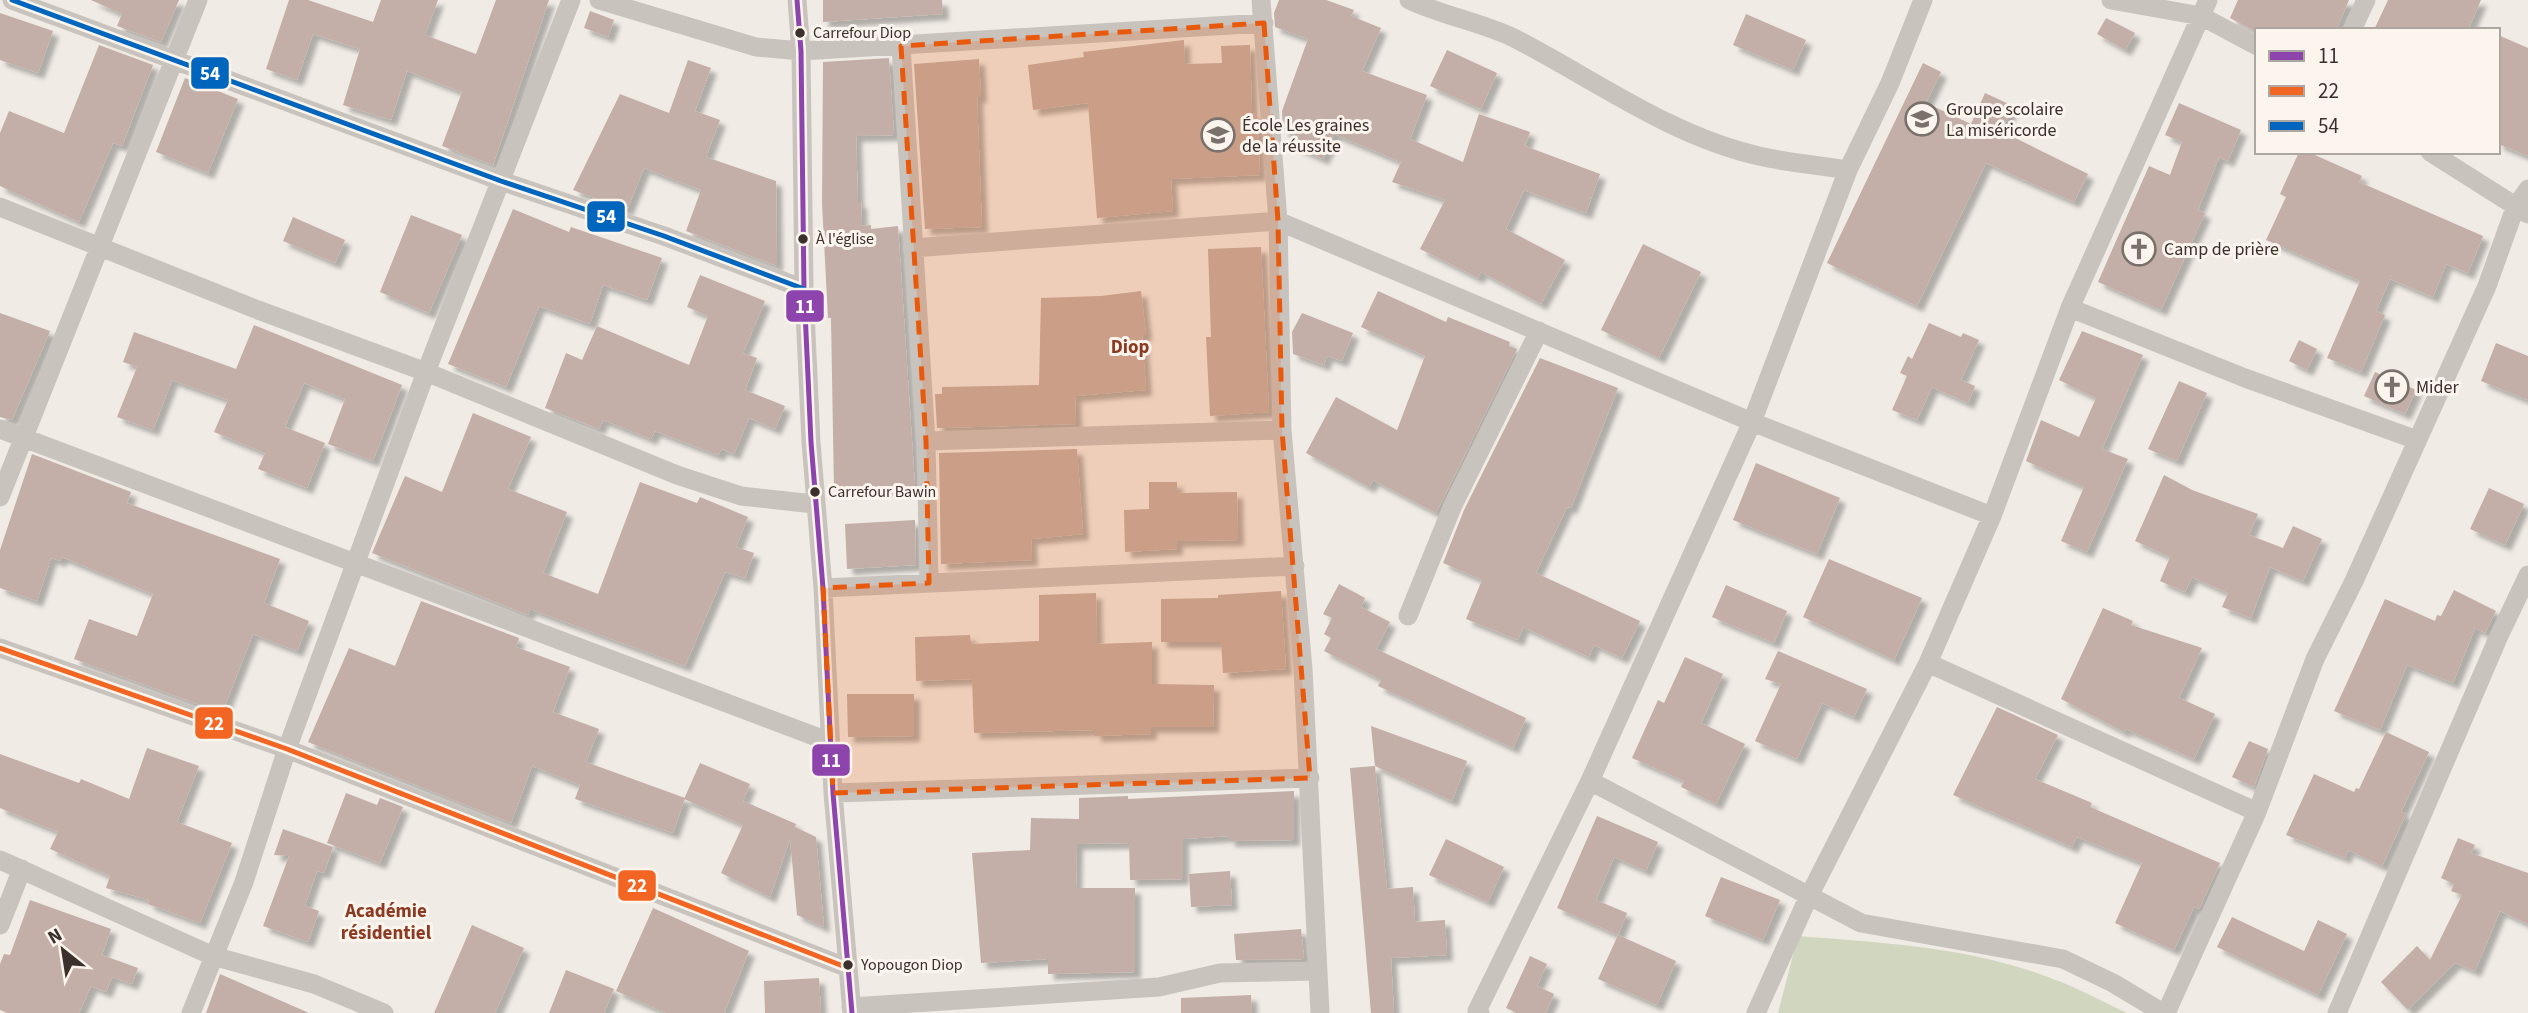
<svg xmlns="http://www.w3.org/2000/svg" width="2528" height="1013" font-family="'Source Sans 3',sans-serif">
<style>
.green{fill:#d1d6bf}
.building{fill:#c3afa7;filter:url(#shadow)}
.lines{fill:none;stroke-linecap:round;stroke-linejoin:round}
.street{stroke:#c9c3be;stroke-width:19}
.bus-1-casing{stroke:#fbf5ee;stroke-width:10}
.bus-2-casing{stroke:#fbf5ee;stroke-width:10}
.bus-3-casing{stroke:#fbf5ee;stroke-width:10}
.bus-1{stroke:#8e44ad;stroke-width:5}
.bus-2{stroke:#f26522;stroke-width:5}
.bus-3{stroke:#0065bd;stroke-width:5}
.marked{fill:#e8590c;fill-opacity:0.2;stroke:#e8590c;stroke-width:5;stroke-dasharray:14 9;stroke-linejoin:round}
.bus-dot{fill:#3b302b;stroke:#fbf5ee;stroke-width:2.5}
.labels{text-anchor:middle;dominant-baseline:central;stroke-width:6;stroke-linejoin:round;paint-order:stroke}
.bus-label{font-size:16px;fill:#3b302b;stroke:#fbf5ee;text-anchor:start}
.poi-label{font-size:18px;fill:#3b302b;stroke:#fbf5ee;text-anchor:start}
.neighbourhood-label{font-size:19px;font-weight:bold;fill:#8c3b22;stroke:#fbf5ee}
.line-badge{stroke:#fbf5ee;stroke-width:2.5}
.badge-label{font-size:19px;text-anchor:middle;font-weight:bold;fill:#fff}
</style>
<defs>
<filter id="shadow"><feDropShadow dx="6" dy="6" stdDeviation="2" flood-color="#0004"/></filter>
</defs>
<rect width="100%" height="100%" fill="#f0ebe5"/>
<!-- green -->
<path class="green" d="M1798,936C1884,943 1972,947 2053,979C2078,988 2103,1002 2127,1013H1778Z"/>
<!-- building -->
<path class="building" d="M91,0H179L161,42L117,26L122,14Z
M289,0H308L373,22L381,0H438L425,35L476,54L496,0H549L493,165L442,146L462,92L407,71L391,120L343,105L360,49L313,34L297,80L266,69Z
M823,0H942L943,14L823,22Z
M1279,0H1326L1354,10L1351,16L1381,28L1362,71L1427,95L1410,139L1463,162L1479,114L1530,132L1525,146L1600,174L1586,213L1524,190L1506,229L1565,260L1541,304L1481,272L1478,278L1420,249L1445,200L1392,182L1401,162L1334,134L1323,159L1294,146L1299,136L1283,131L1282,111L1308,39L1275,27L1274,13Z
M2238,0H2349L2336,30H2253L2230,18Z
M2388,0H2481L2468,30H2374Z
M590,11L614,20L608,37L584,28Z
M0,13L53,31L38,73L0,60Z
M1746,14L1806,40L1793,70L1733,45Z
M2106,18L2135,33L2125,50L2097,34Z
M2498,35L2528,48V156L2498,144Z
M1184,40L1185,64L1222,63L1221,46L1250,45L1252,114L1257,113L1260,175L1171,179L1173,211L1097,218L1088,103L1033,110L1028,65L1084,57L1083,52Z
M99,45L153,65L122,146L113,143L79,222L0,186V133L9,111L64,133Z
M1447,50L1497,73L1481,109L1430,86Z
M889,58L894,135L856,136L858,202H861L862,226L871,225V229L898,226L915,487L834,491L831,318H828L822,203L823,62Z
M979,59L981,97H977L982,227L925,229L914,64Z
M688,60L711,68L695,111L720,120L706,157L776,181L777,266L686,231L701,190L644,168L627,210L573,190L620,94L669,113Z
M1923,63L1941,72L1926,103L1971,124L1985,93L2013,106L2001,131L2088,174L2074,202L1986,163L1917,306L1827,263Z
M185,78L238,99L208,173L156,152Z
M2179,103L2241,130L2228,161L2219,157L2198,210L2205,213L2161,310L2098,282L2149,166L2170,175L2182,142L2165,135Z
M2299,152H2308L2362,176L2359,182L2483,236L2468,273L2446,264L2433,297L2390,279L2376,311L2385,315L2361,372L2327,358L2360,281L2266,240L2286,197L2280,194Z
M513,209L569,232L571,227L662,258L647,300L603,285L590,324L539,306L506,387L448,364Z
M411,215L462,235L429,313L380,292Z
M293,217L345,240L335,263L283,241Z
M1643,244L1701,272L1659,358L1601,330Z
M1261,247L1269,412L1210,416L1206,337H1211L1208,249Z
M700,275L765,301L743,353L757,358L745,390L785,406L775,429L749,418L734,454L722,449L718,455L655,431L651,439L603,420L599,429L545,408L566,353L582,360L597,326L689,365L708,316L687,307Z
M1141,291L1146,335H1142L1146,390L1075,396L1076,424L937,428L935,394H942V387L1039,385L1041,298L1101,296Z
M1378,291L1446,322L1448,317L1510,342L1509,346L1517,349L1436,513L1373,480L1369,487L1306,453L1336,397L1397,430L1425,356L1361,327Z
M0,313L50,331L12,420L0,417Z
M1302,313L1353,333L1342,361L1327,356L1324,365L1293,354L1292,332Z
M1929,323L1961,337L1963,333L1979,340L1961,380L1975,386L1968,403L1932,387L1917,420L1892,410L1907,376L1900,373L1908,356L1912,359Z
M254,325L402,385L373,461L328,444L345,399L304,383L285,427L325,443L307,488L258,469L265,453L214,432L228,400L172,380L153,430L117,417L137,367L123,362L134,332L236,369Z
M2082,331L2143,355L2102,449L2128,459L2087,552L2061,541L2084,487L2026,461L2041,420L2079,437L2096,398L2059,380Z
M2299,340L2317,349L2307,370L2289,361Z
M2496,343L2528,356V400L2481,381Z
M1540,358L1618,388L1571,508L1567,507L1536,573L1640,621L1622,658L1594,645L1589,657L1523,627L1518,640L1466,619L1482,580L1443,563L1464,510Z
M2375,372L2416,390L2405,414L2364,396Z
M2179,381L2207,393L2177,461L2148,449Z
M473,413L531,437L508,489L567,512L543,573L598,594L640,482L697,503L700,497L748,517L736,547L754,553L745,578L725,572L685,666L530,609L528,615L372,553L405,476L442,492Z
M1077,449L1083,534L1031,539L1032,560L941,564L939,453Z
M32,454L131,492L127,503L280,559L264,603L309,621L297,651L253,634L222,713L74,659L89,619L137,636L153,594L62,557L60,561L51,558L37,601L0,588V550Z
M1756,463L1840,498L1817,554L1733,520Z
M2164,475L2192,490L2258,514L2249,535L2283,548L2293,526L2322,539L2303,581L2270,567L2251,618L2222,607L2228,593L2192,577L2185,592L2160,581L2170,557L2135,541Z
M1149,482H1177V493L1237,492L1238,540L1177,541V549L1125,552L1124,510L1149,509Z
M2489,488L2524,504L2505,545L2470,529Z
M915,520L916,565L847,569L845,524Z
M1829,559L1922,598L1894,660L1803,617Z
M1339,584L1365,598L1361,607L1390,622L1376,649L1526,718L1513,748L1378,686L1381,680L1324,651L1331,638L1324,634L1332,618L1323,614Z
M1726,585L1787,611L1774,643L1712,617Z
M2454,590L2496,611L2485,633L2475,628L2453,683L2407,665L2380,730L2334,711L2385,599L2435,621L2437,615L2441,616Z
M1281,591L1286,669L1223,673L1221,642H1161V599L1218,598V595Z
M1096,593L1097,644L1152,642V684L1214,685L1213,727H1151V734L1095,736V730L974,733L972,679L916,681L915,637L970,635L971,644L1039,641V595Z
M421,601L519,638L516,647L570,667L553,712L599,729L586,762L685,798L673,833L575,799L580,785L532,766L511,823L308,742L349,648L395,666Z
M2103,608L2133,621L2131,625L2202,648L2179,698L2215,714L2194,759L2126,729L2124,732L2061,699Z
M1778,651L1867,689L1854,717L1822,703L1797,759L1755,741L1781,684L1765,679Z
M1685,657L1723,674L1701,723L1745,744L1716,804L1681,787L1684,781L1632,758L1658,700L1664,703Z
M847,694H914V736L848,737Z
M1997,707L2058,735L2035,779L2092,803L2090,807L2220,863L2199,909L2194,907L2174,950L2115,923L2142,863L2077,837L2072,847L1953,795Z
M1371,726L1467,761L1452,801L1375,766Z
M2386,732L2429,752L2401,812L2406,814L2382,866L2348,850L2345,858L2286,835L2314,774L2354,792L2356,788L2359,789Z
M2249,741L2268,749L2254,787L2232,777Z
M147,748L199,766L177,822L232,843L200,923L148,904L149,900L106,888L110,876L50,849L58,832L0,808V754L79,783L81,779L129,799Z
M700,763L750,784L743,801L796,824L795,827L816,837L824,927L797,915L790,839L770,897L721,873L743,825L684,799Z
M1375,766L1387,889L1413,887L1415,922L1445,920L1447,955L1391,958L1394,1013H1371L1350,768Z
M1294,791V840L1229,841V836L1183,839V879L1130,880L1129,843L1077,844L1076,888H1135V972L1048,974V959L981,963L972,853L1030,850L1031,818L1079,819V798L1128,796V799Z
M346,793L377,805L380,798L403,807L380,863L327,843Z
M1597,816L1658,842L1646,871L1614,857L1596,900L1627,913L1618,935L1557,908Z
M283,829L333,847L324,873L317,871L305,906L319,911L308,942L263,926L289,856L274,855Z
M2458,838L2475,845L2471,853L2528,873V924L2500,911L2475,971L2455,963L2408,1010L2381,982L2417,946L2430,960L2462,895L2451,891L2454,884L2441,878Z
M1446,839L1504,867L1488,902L1429,875Z
M1230,871L1232,905L1191,907L1189,874Z
M1721,877L1780,900L1763,940L1705,916Z
M30,900L111,929L102,955L138,968L132,984L112,977L106,992L91,986L79,1013H8L0,1010V964L4,954L10,955Z
M653,908L749,951L724,1013H666L616,991Z
M2232,917L2304,951L2318,920L2347,934L2318,995L2217,947Z
M472,925L524,948L495,1013H434Z
M1301,929L1304,959L1236,960L1234,934Z
M1618,935L1676,961L1657,1005L1598,979Z
M1530,956L1547,964L1537,986L1554,994L1546,1013H1517L1506,1008Z
M566,970L614,989L604,1013H549Z
M220,974L309,1013H206Z
M819,978L821,1013H765L764,981Z
M1251,995L1252,1013H1181V998Z"/>
<g class="lines">
<!-- street -->
<path class="street" d="M12,0L501,181L664,236L804,289
M599,0L756,47L801,51L1264,23
M797,0L801,51L804,289L811,442L823,588L833,793L852,1013
M1261,0L1278,221L1282,430L1303,669L1320,1013
M1409,0C1443,16 1481,22 1514,38C1594,79 1670,136 1759,156C1788,163 1819,165 1848,170
M2111,0L2201,16L2257,46
M2352,30L2366,0
M901,46L926,441L929,583
M2430,152L2528,214
M0,207L258,310L426,372L677,475L741,496L814,504
M912,248L1278,221L1752,422L1992,516
M2070,308L2245,378L2417,440
M0,429L830,742
M926,441L1282,430
M0,497L198,0
M823,588L1295,566
M1408,616L1453,505L1539,331
M0,648L287,749L848,968
M1928,663L2257,812
M1590,781L1861,923L2063,959L2113,983L2163,1013
M833,793L1310,778
M0,860L213,956L314,984L384,1013
M0,925L22,869
M851,1007L1159,987L1220,973L1318,971
M191,1013L244,882L287,749L426,372L571,0
M1480,1013L1477,1011L1590,781L1752,422L1848,170L1890,83L1923,0
M1756,1013L1808,898L1928,663L1992,516L2070,308L2208,0
M2166,1013L2257,812L2315,659L2354,581L2487,286L2515,208L2528,189
M2337,1013L2498,638L2528,575"/>
<defs>
<path id="bus-1" d="M797,0L801,51L804,289L811,442L823,588L833,793L852,1013"/>
<path id="bus-2" d="M0,648L287,749L848,968"/>
<path id="bus-3" d="M12,0L501,181L664,236L804,289"/>
</defs>
<!-- bus-1 casing -->
<use href="#bus-1" class="bus-1-casing"/>
<!-- bus-2 casing -->
<use href="#bus-2" class="bus-2-casing"/>
<!-- bus-3 casing -->
<use href="#bus-3" class="bus-3-casing"/>
<!-- bus-1 -->
<use href="#bus-1" class="bus-1"/>
<!-- bus-2 -->
<use href="#bus-2" class="bus-2"/>
<!-- bus-3 -->
<use href="#bus-3" class="bus-3"/>
</g>
<!-- marked area -->
<path class="marked" d="M1264,23L1278,221L1282,430L1310,778L833,793L823,588L929,583L926,441L901,46Z"/>
<!-- icons -->
<defs>
<symbol id="school-ring" viewBox="-11 -11 22 22"><circle r="9.5" fill="#fbf5ee" stroke="#7a716c" stroke-width="1.5"/><path d="M0-5L7-2L0 1L-7-2ZM-4 1L0 2.5L4 1V4Q0 6-4 4Z" fill="#7a716c"/></symbol>
<symbol id="church-ring" viewBox="-11 -11 22 22"><circle r="9.5" fill="#fbf5ee" stroke="#7a716c" stroke-width="1.5"/><path d="M-1.2-6h2.4v3.5h3.3v2.4h-3.3V6h-2.4V-.1h-3.3v-2.4h3.3Z" fill="#7a716c"/></symbol>
</defs>
<g fill-rule="evenodd">
<use href="#school-ring" x="1903" y="100" width="38" height="38"/>
<use href="#school-ring" x="1199" y="116" width="38" height="38"/>
<use href="#church-ring" x="2120" y="230" width="38" height="38"/>
<use href="#church-ring" x="2373" y="368" width="38" height="38"/>
</g>
<!-- markers -->
<g class="bus-dot">
<circle cx="800" cy="33" r="6"/>
<circle cx="803" cy="239" r="6"/>
<circle cx="815" cy="492" r="6"/>
<circle cx="848" cy="965" r="6"/>
</g>
<g class="labels">
<!-- bus labels -->
<g class="bus-label">
<text x="813" y="33">Carrefour Diop</text>
<text x="816" y="239">À l'église</text>
<text x="828" y="492">Carrefour Bawin</text>
<text x="861" y="965">Yopougon Diop</text>
</g>
<!-- poi labels -->
<g class="poi-label">
<text x="1946" y="109">Groupe scolaire<tspan x="1946" dy="21">La miséricorde</tspan></text>
<text x="1242" y="125">École Les graines<tspan x="1242" dy="21">de la réussite</tspan></text>
<text x="2164" y="249">Camp de prière</text>
<text x="2416" y="387">Mider</text>
</g>
<!-- neighbourhood labels -->
<g class="neighbourhood-label">
<text x="1130" y="347">Diop</text>
<text x="386" y="911">Académie<tspan x="386" dy="22">résidentiel</tspan></text>
</g>
</g>
<g class="line-badge">
<rect x="190" y="56" width="40" height="34" rx="7" fill="#0065bd"/>
<rect x="586" y="200" width="40" height="33" rx="7" fill="#0065bd"/>
<rect x="785" y="289" width="40" height="34" rx="7" fill="#8e44ad"/>
<rect x="194" y="706" width="40" height="34" rx="7" fill="#f26522"/>
<rect x="811" y="743" width="40" height="34" rx="7" fill="#8e44ad"/>
<rect x="617" y="869" width="40" height="33" rx="7" fill="#f26522"/>
</g>
<g class="badge-label">
<text x="210" y="80">54</text>
<text x="606" y="223">54</text>
<text x="805" y="313">11</text>
<text x="214" y="730">22</text>
<text x="831" y="767">11</text>
<text x="637" y="892">22</text>
</g>
<!-- legend -->
<rect x="2255" y="28" width="245" height="126" fill="#fbf5ee" stroke="#aea6a0" stroke-width="2"/>
<rect x="2269" y="51" width="35" height="10" fill="#8e44ad" stroke="#aea6a0" stroke-width="2"/>
<text x="2318" y="63" font-size="21" fill="#3b302b">11</text>
<rect x="2269" y="86" width="35" height="10" fill="#f26522" stroke="#aea6a0" stroke-width="2"/>
<text x="2318" y="98" font-size="21" fill="#3b302b">22</text>
<rect x="2269" y="121" width="35" height="10" fill="#0065bd" stroke="#aea6a0" stroke-width="2"/>
<text x="2318" y="133" font-size="21" fill="#3b302b">54</text>
<!-- north arrow -->
<g transform="translate(63 950) rotate(330)" stroke="#fbf5ee" stroke-width="5" paint-order="stroke">
<path d="M0-5L12 26L0 18L-12 26Z" fill="#3b302b"/>
<text y="-10" font-size="19" font-weight="bold" text-anchor="middle" fill="#3b302b">N</text>
</g>
</svg>
